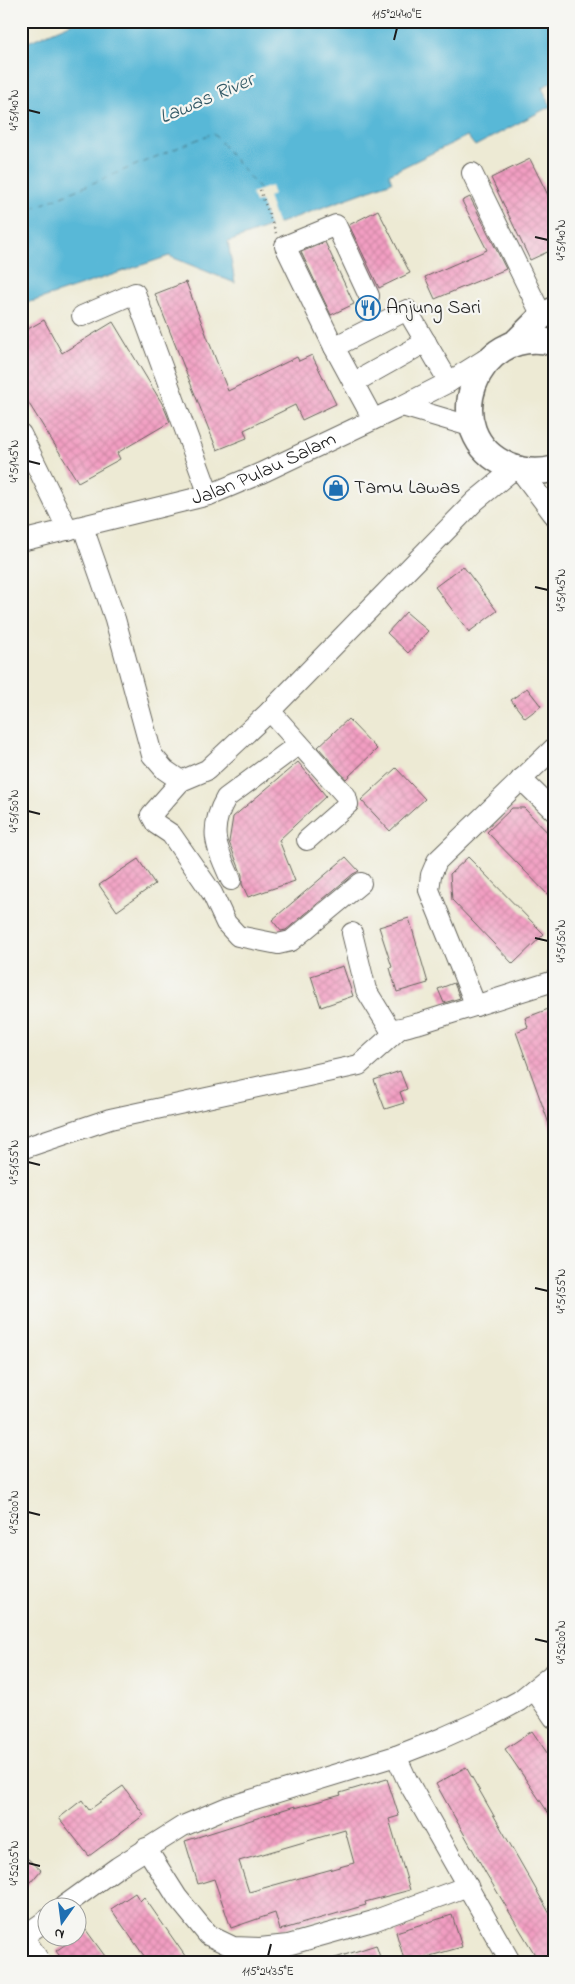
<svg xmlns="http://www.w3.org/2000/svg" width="575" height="1984" font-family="'Indie Flower',sans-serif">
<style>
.water{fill:#59b8d7;stroke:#3a6a7a}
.pier{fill:#edead4}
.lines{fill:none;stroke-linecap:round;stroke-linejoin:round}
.ferry{stroke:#345a67;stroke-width:1;stroke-dasharray:6 5;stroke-linecap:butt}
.building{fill:url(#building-cross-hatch);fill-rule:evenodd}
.minor-casing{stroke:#65645c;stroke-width:22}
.major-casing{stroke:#65645c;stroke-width:28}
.path{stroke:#65645c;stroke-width:2.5;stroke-dasharray:1 4;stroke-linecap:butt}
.minor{stroke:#fff;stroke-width:20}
.major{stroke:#fff;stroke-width:25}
.ticks{fill:none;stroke:#1c1c1c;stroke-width:2}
.labels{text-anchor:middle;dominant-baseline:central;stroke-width:4.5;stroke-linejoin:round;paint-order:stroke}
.poi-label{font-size:20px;fill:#1c1c1c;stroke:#f6f6f2;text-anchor:start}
.street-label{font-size:20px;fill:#1c1c1c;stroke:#f6f6f2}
.water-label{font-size:21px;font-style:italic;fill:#345a67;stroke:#f6f6f2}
.neatline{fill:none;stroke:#1c1c1c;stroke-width:2}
.ticks-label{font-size:12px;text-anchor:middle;fill:#1c1c1c}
</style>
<defs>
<pattern id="building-cross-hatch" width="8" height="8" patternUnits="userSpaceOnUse" patternTransform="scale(1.25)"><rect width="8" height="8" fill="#f29ec2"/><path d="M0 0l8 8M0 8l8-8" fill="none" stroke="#cf88a6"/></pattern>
</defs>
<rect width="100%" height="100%" fill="#f6f6f2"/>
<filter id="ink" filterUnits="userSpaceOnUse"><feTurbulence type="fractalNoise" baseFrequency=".02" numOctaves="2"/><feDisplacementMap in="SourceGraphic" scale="10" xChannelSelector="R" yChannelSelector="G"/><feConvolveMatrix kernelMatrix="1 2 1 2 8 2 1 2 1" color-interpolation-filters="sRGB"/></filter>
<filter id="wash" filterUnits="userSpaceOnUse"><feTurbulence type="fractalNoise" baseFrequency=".0096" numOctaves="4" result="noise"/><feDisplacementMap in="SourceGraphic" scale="20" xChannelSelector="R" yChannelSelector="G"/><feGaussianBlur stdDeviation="1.12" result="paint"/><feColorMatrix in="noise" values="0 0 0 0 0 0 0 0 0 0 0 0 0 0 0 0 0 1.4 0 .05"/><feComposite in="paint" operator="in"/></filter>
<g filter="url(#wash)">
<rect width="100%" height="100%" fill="#edead4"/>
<!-- water -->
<path class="water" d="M77,21H554V80L542,88L551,106L475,146L467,136L389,174L392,182L228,242L235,283L169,256L34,301L21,303V45Z"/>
<!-- pier -->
<path class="pier" d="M271,186L274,195L268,197L278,226L270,229L261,201L255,203L251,193Z"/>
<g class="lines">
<!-- ferry -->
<path class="ferry" d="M21,213L213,133L260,190"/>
</g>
<g id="blocks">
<!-- building -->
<path class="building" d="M530,159L554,207V249L530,260L491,178Z
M470,197L506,269L435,299L425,277L487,250L462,201Z
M378,210L410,273L379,288L349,225Z
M325,242L354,304L331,315L301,252Z
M186,282L228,391L297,357L299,361L312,355L336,404L302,420L295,405L244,430L247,438L217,450L155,294Z
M44,320L62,353L113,322L163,405L170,422L117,453L120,459L78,482L26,399L21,389V333Z
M463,566L497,611L469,632L435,587Z
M406,612L428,631L408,653L387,633Z
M527,688L541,706L525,718L511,700Z
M348,719L377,749L346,779L318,747Z
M298,762L326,796L279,840L295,881L248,897L242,884V875L229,842L233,817Z
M396,768L425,799L390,831L361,800Z
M512,808H524L554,839V901L487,832Z
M346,857L359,871L353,874L286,930L281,931L272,920Z
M468,857L544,934L513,964L452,900L450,874Z
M138,859L155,884L117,911L99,885Z
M409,918L428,983L397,992L390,968L392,967L379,927Z
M343,966L353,996L321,1007L311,976Z
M454,983L460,998L444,1003L438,989Z
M551,1008L554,1016V1131L552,1132L516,1032L528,1027L525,1018Z
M400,1071L407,1089L400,1092L404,1103L385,1109L374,1080Z
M532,1731L554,1763V1821L505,1749Z
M466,1767L554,1921V1963H540L487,1875L436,1784Z
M387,1779L399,1816L389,1819L410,1890L365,1902L366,1905L280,1930L275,1913L231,1928L214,1879L198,1884L185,1841L295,1806V1808L341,1795L340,1793ZM345,1830L354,1863L249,1892L239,1861Z
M123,1786L144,1815L89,1856L59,1818L82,1800L89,1810Z
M21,1853L41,1870L21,1894Z
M135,1893L140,1901L144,1897L190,1963H149L111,1909Z
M452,1915L462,1947L405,1963L396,1932Z
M86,1930L110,1963H65L56,1951Z
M376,1945L382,1963H329V1960Z"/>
</g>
</g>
<g filter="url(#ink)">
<use href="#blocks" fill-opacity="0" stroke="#65645c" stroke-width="1"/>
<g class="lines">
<defs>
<g id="minor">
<path d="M472,173L542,316"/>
<path d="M369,296L336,225L285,246L334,347L373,419"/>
<path d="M82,316L135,293L209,495"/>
<path d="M334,347L407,310L449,382"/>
<path d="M353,383L426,342"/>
<path d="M402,406L473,427"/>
<path d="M21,434L68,530"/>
<path d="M520,470L554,515"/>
<path d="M83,527L115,619L152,755L165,770L181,781L207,770L270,711L475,501L515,468"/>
<path id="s1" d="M21,541L209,495L259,474L402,406L449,382L489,357"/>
<path d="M270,711L346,796L348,804L307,840"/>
<path d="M521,779L554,811"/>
<path d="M181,781L151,815L156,824L171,834L212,893L226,923L238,936L278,944L291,941L361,883"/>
<path d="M231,880C217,848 207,831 226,798L299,744"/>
<path d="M352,933L366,990L390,1029C400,1030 409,1025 420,1023L554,981"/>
<path d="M476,1006L429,890L431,875L437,861L554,748"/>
<path d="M21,1149L110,1119L359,1065L398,1030"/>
<path d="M534,1689L554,1718"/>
<path d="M396,1756L407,1780L511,1963"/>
<path d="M146,1848L177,1897L208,1935L233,1947L260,1948L288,1945L373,1921L468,1886"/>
<path d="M64,1906L118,1867L183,1826L228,1807L396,1756L442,1738L489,1717L519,1701L554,1673"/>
<path d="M23,1936L41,1963"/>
<path d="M21,1938L48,1919"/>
</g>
<path id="major" d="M515,343L542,316L554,310
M554,343C474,322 435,435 509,466C524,472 538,473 554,469"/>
</defs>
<!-- minor casing -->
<use href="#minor" class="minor-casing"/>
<!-- major casing -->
<use href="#major" class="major-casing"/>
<!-- path -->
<path class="path" d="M260,190L276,233"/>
<!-- minor -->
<use href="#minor" class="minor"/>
<!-- major -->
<use href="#major" class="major"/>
</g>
</g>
<!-- ticks -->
<path class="ticks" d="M394,40L397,28M28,110L40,113M535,237L548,240M28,461L40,464M535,587L548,590M28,811L40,814M535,938L548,941M28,1162L40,1165M535,1288L548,1291M28,1512L40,1515M535,1639L548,1642M28,1863L40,1866M268,1956L271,1944"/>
<!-- icons -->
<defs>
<symbol id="restaurant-ring" viewBox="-11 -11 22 22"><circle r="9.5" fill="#f6f6f2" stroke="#1f6fb2" stroke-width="1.5"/><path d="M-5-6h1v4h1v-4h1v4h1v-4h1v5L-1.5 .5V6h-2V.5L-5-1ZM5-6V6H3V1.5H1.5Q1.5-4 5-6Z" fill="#1f6fb2"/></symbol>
<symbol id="shop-ring" viewBox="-11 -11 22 22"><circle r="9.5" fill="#f6f6f2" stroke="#1f6fb2" stroke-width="1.5"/><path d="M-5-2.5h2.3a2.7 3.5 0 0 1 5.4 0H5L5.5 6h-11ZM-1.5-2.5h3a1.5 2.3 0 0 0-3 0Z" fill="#1f6fb2"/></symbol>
</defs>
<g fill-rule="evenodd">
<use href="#restaurant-ring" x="354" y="294" width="28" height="28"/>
<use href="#shop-ring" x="322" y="474" width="28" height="28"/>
</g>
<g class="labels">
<!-- poi labels -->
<g class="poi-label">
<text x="386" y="308">Anjung Sari</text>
<text x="354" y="488">Tamu Lawas</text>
</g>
<!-- street labels -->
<g class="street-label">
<text stroke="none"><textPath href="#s1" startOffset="254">Jalan Pulau Salam</textPath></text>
</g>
<!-- water labels -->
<g class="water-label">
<text transform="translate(207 99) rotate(-23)">Lawas River</text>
</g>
</g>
<!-- margin -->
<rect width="575" height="1984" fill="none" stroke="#f6f6f2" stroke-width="55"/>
<!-- north arrow -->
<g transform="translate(62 1922) rotate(194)"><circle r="24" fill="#f6f6f2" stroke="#9f9f9c"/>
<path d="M0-4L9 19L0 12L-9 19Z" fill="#1f6fb2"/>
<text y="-8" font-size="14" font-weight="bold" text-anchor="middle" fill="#1c1c1c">N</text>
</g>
<rect x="28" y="28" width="520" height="1928" class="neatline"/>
<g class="ticks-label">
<text x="397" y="18">115°24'40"E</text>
<text transform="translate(14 110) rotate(-90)" y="4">4°51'40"N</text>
<text transform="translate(561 240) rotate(-90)" y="4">4°51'40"N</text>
<text transform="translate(14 461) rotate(-90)" y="4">4°51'45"N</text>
<text transform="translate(561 590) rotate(-90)" y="4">4°51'45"N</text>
<text transform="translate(14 811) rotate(-90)" y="4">4°51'50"N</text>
<text transform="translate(561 941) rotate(-90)" y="4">4°51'50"N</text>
<text transform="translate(14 1162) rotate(-90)" y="4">4°51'55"N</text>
<text transform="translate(561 1291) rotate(-90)" y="4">4°51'55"N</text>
<text transform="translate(14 1512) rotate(-90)" y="4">4°52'00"N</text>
<text transform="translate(561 1642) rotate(-90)" y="4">4°52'00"N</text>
<text transform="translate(14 1863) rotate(-90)" y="4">4°52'05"N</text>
<text x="268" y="1975">115°24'35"E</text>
</g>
</svg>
